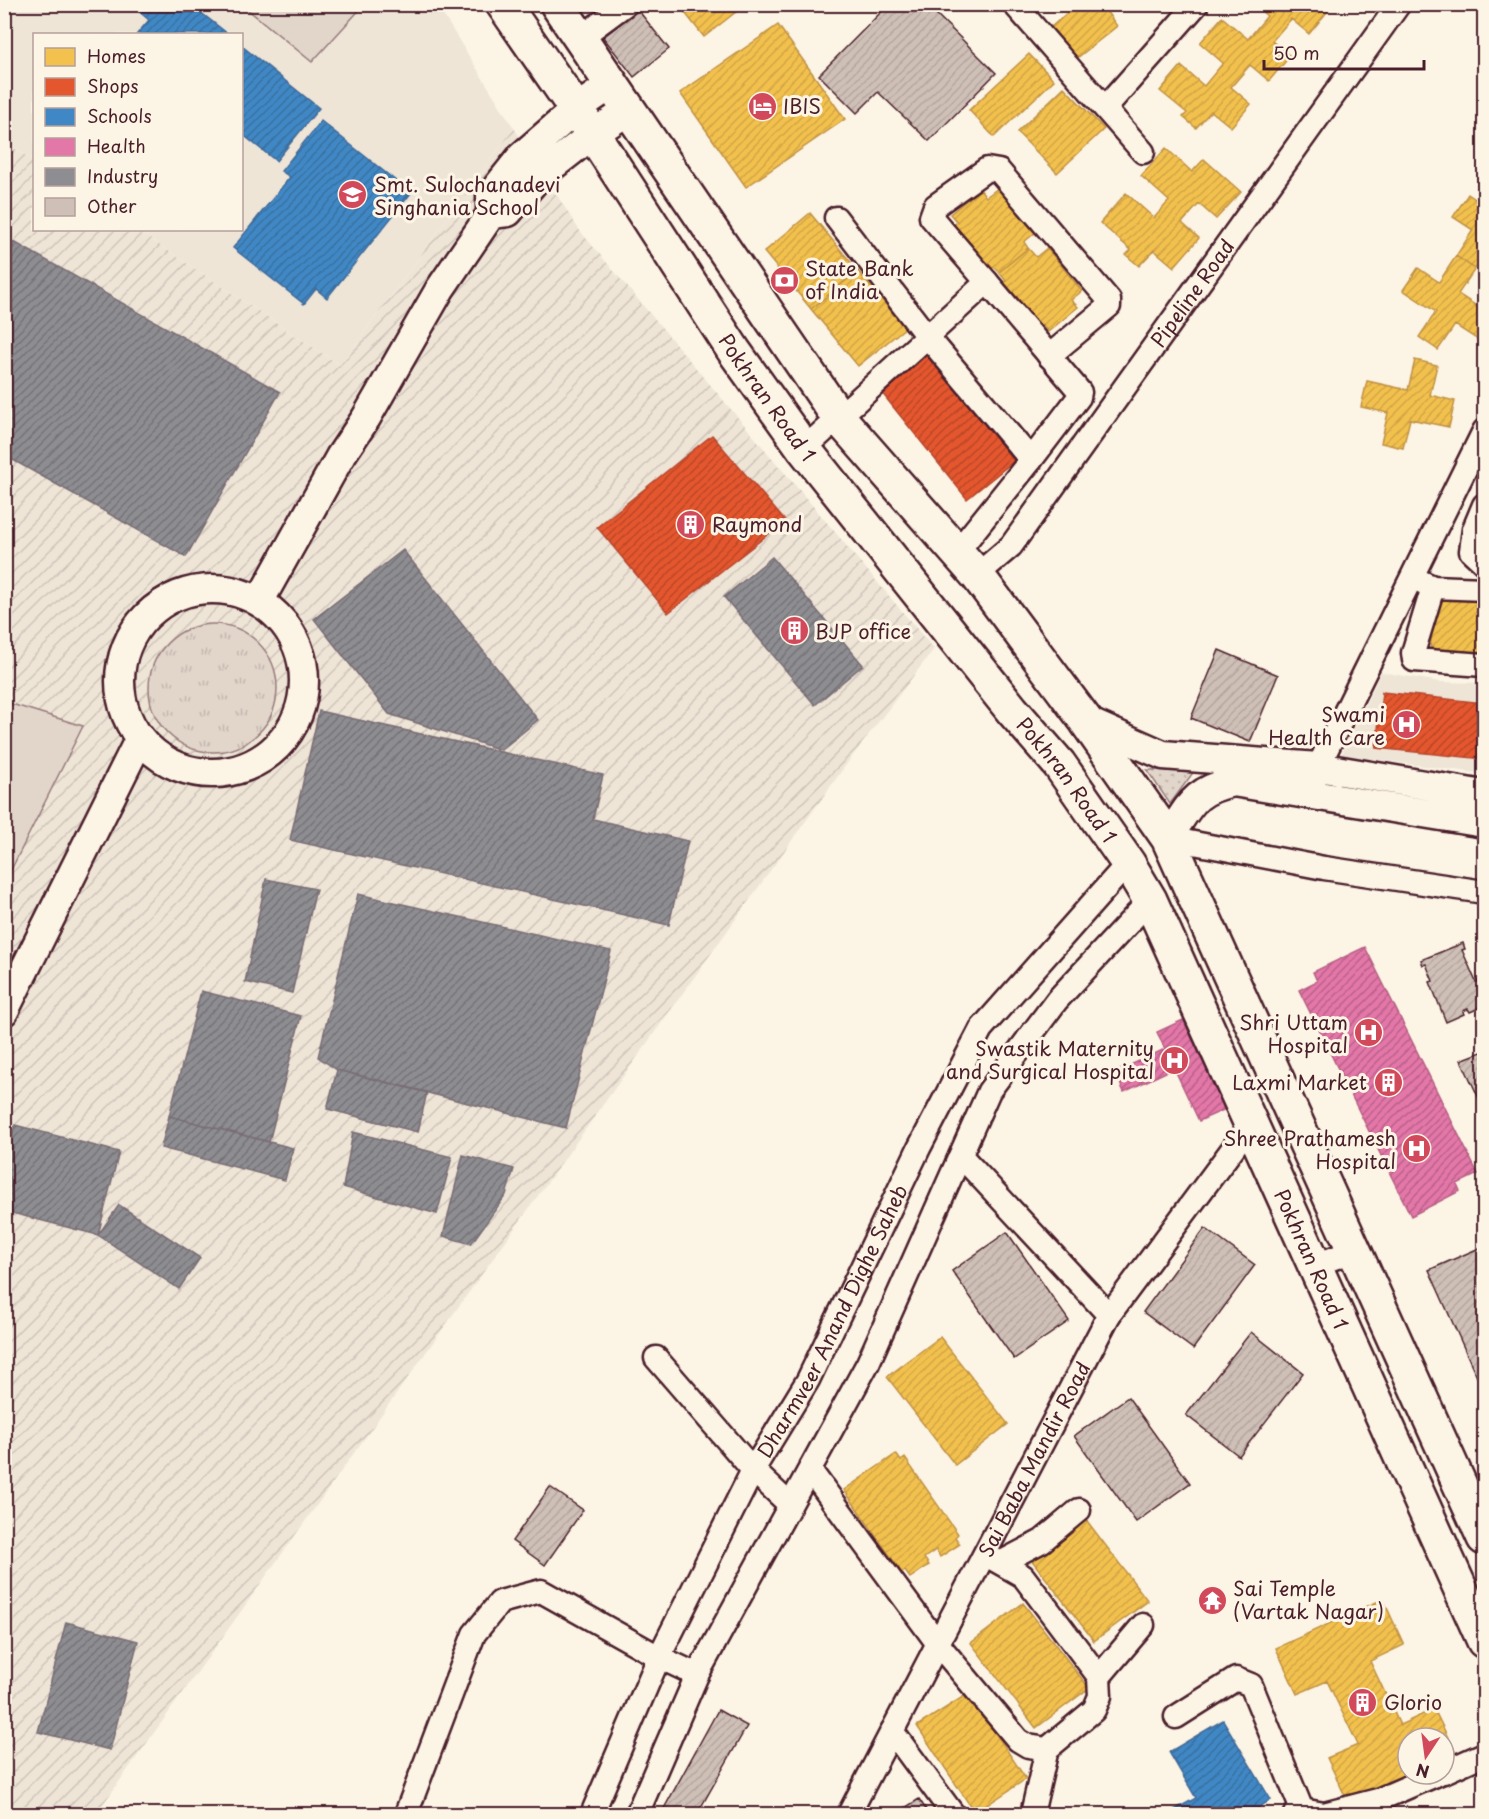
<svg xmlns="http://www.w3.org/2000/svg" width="1489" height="1819" font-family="'Playpen Sans',sans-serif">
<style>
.built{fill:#eee5d7}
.industrial{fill:url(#industrial-furrows)}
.grass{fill:url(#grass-tufts);stroke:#967a7a;stroke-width:1.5}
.park{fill:url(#park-dots);stroke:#967a7a;stroke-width:1.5}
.pitch{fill:#e2d5ca;stroke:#967a7a;stroke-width:1.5}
.homes{fill:url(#homes-hatch);stroke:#c09044;stroke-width:1.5}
.shops{fill:url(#shops-hatch);stroke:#b6462d;stroke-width:1.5}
.schools{fill:url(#schools-hatch);stroke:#426897;stroke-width:1.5}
.health{fill:url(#health-hatch);stroke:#b55d82;stroke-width:1.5}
.industry{fill:url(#industry-hatch);stroke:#796c73;stroke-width:1.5}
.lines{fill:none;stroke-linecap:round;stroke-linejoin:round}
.stream{stroke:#917474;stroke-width:7}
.building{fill:url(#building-hatch);stroke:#4a1f2b;stroke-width:1.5}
.minor-casing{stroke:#4a1f2b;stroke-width:27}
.tertiary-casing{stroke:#4a1f2b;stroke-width:33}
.secondary-casing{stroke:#4a1f2b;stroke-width:38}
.minor{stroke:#fcf5e5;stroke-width:22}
.tertiary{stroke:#fcf5e5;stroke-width:28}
.secondary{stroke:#fcf5e5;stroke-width:33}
.labels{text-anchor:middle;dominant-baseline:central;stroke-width:6;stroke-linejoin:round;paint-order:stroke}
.poi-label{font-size:20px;fill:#4a1f2b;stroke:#fcf5e5;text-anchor:start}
.street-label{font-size:20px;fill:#4a1f2b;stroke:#fcf5e5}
</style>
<defs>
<pattern id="industrial-furrows" width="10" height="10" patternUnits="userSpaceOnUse" patternTransform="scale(1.5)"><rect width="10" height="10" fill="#eee5d7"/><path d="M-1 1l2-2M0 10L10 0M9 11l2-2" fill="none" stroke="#cec4b9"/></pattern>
<pattern id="grass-tufts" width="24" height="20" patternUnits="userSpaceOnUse" patternTransform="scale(1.5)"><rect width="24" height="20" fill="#e2d5ca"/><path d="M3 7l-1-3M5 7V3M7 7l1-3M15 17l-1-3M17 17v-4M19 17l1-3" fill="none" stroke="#c3b6ae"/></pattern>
<pattern id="park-dots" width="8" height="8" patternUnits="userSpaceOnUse" patternTransform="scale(1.5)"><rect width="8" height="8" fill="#e2d5ca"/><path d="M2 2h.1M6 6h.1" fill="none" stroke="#c3b6ae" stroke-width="1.8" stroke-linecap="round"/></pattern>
<pattern id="homes-hatch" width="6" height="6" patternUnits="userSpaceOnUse" patternTransform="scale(1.5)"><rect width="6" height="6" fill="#f2c14e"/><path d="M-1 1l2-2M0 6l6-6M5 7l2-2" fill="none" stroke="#d1a544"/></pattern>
<pattern id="shops-hatch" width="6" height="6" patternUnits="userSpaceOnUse" patternTransform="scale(1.5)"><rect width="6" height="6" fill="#e4572e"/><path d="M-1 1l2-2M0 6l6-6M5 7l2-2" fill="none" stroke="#bb4727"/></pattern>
<pattern id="schools-hatch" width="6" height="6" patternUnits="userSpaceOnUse" patternTransform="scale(1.5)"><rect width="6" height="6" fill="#3f88c5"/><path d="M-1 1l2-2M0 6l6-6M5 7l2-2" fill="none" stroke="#376fa0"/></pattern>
<pattern id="health-hatch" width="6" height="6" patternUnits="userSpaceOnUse" patternTransform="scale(1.5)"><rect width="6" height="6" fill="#e377a8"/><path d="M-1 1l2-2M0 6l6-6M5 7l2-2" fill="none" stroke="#ba6189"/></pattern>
<pattern id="industry-hatch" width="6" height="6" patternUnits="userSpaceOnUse" patternTransform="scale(1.5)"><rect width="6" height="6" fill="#8d8d92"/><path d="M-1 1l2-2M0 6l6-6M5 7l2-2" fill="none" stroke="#757377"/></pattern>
<pattern id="building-hatch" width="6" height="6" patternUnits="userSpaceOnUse" patternTransform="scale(1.5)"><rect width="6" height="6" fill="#cfc0b7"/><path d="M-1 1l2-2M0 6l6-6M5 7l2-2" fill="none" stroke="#b3a59e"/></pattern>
</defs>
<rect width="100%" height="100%" fill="#fcf5e5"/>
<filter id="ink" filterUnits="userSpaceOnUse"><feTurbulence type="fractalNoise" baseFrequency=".0167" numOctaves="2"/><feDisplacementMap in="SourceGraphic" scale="12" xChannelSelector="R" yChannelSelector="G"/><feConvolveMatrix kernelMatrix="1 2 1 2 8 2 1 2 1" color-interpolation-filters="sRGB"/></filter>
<g filter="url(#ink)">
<!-- built -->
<path class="built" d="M4,5H437L514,128L340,365L137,230H242V34H34V161L5,141Z
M1381,672L1441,682L1484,683V774L1341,755Z"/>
<!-- industrial -->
<path class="industrial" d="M514,128L580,231L934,649L848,762L96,1814H5L4,141L34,161V230H137L340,365Z"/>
<!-- grass -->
<path class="grass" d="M149 688a64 64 0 1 1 128 0a64 64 0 1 1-128 0Z"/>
<!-- park -->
<path class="park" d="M1147,770H1195L1170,804Z"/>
<!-- pitch -->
<path class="pitch" d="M242,5H364L312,62Z
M5,702L83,726L5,882L4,702Z"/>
<!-- homes -->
<path class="homes" d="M678,4H746L704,37Z
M1108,4L1104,8L1117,26L1076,59L1051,27L1077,4Z
M1253,4L1332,6L1309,34L1291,19L1272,41L1290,56L1269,81L1250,65L1231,87L1251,104L1231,127L1211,111L1196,128L1183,117L1187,113L1160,91L1181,66L1204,86L1223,63L1200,43L1222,17L1248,39L1267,16Z
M778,25L845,119L746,187L680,93Z
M1029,54L1054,80L994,137L969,110Z
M1064,87L1104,129L1057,173L1017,132Z
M1166,148L1192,172L1204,159L1241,192L1216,219L1199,204L1182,223L1199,238L1174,267L1154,250L1139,266L1126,255L1131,250L1100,223L1126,193L1154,218L1169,201L1141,176Z
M998,188L1035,233L1024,242L1028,248L999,272L994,267L983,275L946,230L957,222L950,214L980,189L986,197Z
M1468,194L1484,205V255L1475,269L1456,256L1473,230L1453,217Z
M810,213L858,271L811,309L764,252Z
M1028,248L1036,257L1047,248L1082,291L1071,300L1078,307L1048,332L1042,324L1033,332L997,288L1006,281L999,272Z
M1456,256L1475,269L1458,294L1484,311V330L1478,340L1455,325L1438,350L1419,337L1436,312L1403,290L1418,268L1439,282Z
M858,271L905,328L858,366L811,309Z
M1415,360L1437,365L1430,395L1455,401L1449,427L1410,419L1403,448L1381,443L1388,413L1361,407L1367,381L1408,390Z
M1434,592L1484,595V661L1430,657Z
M940,1337L1008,1424L955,1465L887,1377Z
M896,1454L901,1461L905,1458L958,1534L955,1537L960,1544L940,1557L936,1550L924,1558L929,1565L910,1578L905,1571L902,1573L844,1490Z
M1084,1517L1148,1601L1094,1641L1030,1558Z
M1383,1599L1404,1645L1370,1661L1400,1725L1434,1709L1456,1754L1444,1760V1738H1408V1774H1413L1349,1804L1327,1758L1358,1745L1327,1681L1297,1694L1276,1648Z
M1023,1603L1089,1688L1036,1728L971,1643Z
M969,1693L1026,1779L975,1813L917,1726Z"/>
<!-- shops -->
<path class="shops" d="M926,350L1014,461L967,499L878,388Z
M712,435L785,521L668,613L597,527Z
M1382,692L1484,703V759L1376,748Z"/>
<!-- schools -->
<path class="schools" d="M130,4H190L228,34H137L149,20Z
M242,46L319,108L276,161L242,134Z
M321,121L411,193L327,298L316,289L304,304L233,248L290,177L281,171Z
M1223,1720L1271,1800L1254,1810L1256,1814H1167L1196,1798L1169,1752Z"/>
<!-- health -->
<path class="health" d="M1365,947L1478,1174L1457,1184L1460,1191L1411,1216L1299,990L1317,981L1313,972Z
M1183,1020L1226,1109L1199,1121L1174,1068L1124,1092L1115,1072L1165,1049L1157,1032Z"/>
<!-- industry -->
<path class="industry" d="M14,242L280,392L186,557L4,455V258Z
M403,550L538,720L501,750L389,714L314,619Z
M772,557L863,665L815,705L724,597Z
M319,711L603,775L593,819L688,841L669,925L290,840Z
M266,879L316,889L292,993L245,982Z
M358,894L611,951L566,1128L337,1070L318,1057Z
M201,991L301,1016L269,1142L169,1116Z
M337,1070L427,1092L418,1132L327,1109Z
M169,1116L293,1148L285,1180L161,1148Z
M15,1125L119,1152L98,1235L4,1211V1165Z
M353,1132L452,1157L437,1214L343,1187Z
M463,1155L514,1169L506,1195L471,1244L443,1236Z
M119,1205L200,1258L179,1289L98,1235Z
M66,1622L138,1641L110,1750L38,1732Z"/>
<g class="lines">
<!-- stream -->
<path class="stream" d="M1477,1814L1484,1812"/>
</g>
<!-- building -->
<path class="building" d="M889,4H926L996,73L929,141L878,92L857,113L819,75Z
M638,10L669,49L634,77L603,37Z
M1219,650L1278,675L1250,742L1191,718Z
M1463,943L1465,949L1462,950L1476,982L1480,980L1484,992V1006L1470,1012L1468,1009L1463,1011L1464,1014L1446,1022L1430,982L1433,981L1426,964L1423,965L1421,960Z
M1484,1051V1106L1483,1107L1461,1060Z
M1205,1228L1255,1265L1193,1349L1143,1312Z
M1007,1232L1069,1321L1014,1359L952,1271Z
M1484,1246V1384L1481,1386L1429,1270Z
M1251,1332L1303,1373L1239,1456L1186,1415Z
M1128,1397L1190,1483L1136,1522L1074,1436Z
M550,1487L583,1510L545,1565L512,1541Z
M718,1710L747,1726L697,1814H661Z
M919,1799L929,1814H895Z"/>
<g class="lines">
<defs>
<g id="minor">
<path d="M1014,4L1143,152"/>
<path d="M580,38L626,4"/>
<path d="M1105,108L1197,4"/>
<path d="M836,218L926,335L1031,460L1079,397L1080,392L987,282"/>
<path d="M804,449L987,282L931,217L935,206L987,169L999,171L1109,300V306L1049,356"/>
<path d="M1484,505L1474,529L1471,551L1484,563"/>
<path d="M957,552L1031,460"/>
<path id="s1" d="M977,575L1011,546L1399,4"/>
<path d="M1422,582L1433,587L1484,589"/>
<path d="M1433,587L1413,653L1414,660L1484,665"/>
<path d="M1314,783L1318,767L1484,431"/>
<path d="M1168,838L1324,868L1484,892"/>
<path d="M961,1156L1109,1315"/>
<path d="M1315,1265L1356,1250"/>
<path d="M656,1358L753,1470L790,1505"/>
<path d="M810,1470L938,1644L1018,1740L1028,1746L1047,1749L1094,1710L1100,1696L1099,1677L1023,1576L986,1555"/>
<path d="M1002,1562L1042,1541L1079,1510"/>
<path d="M1099,1677L1143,1625"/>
<path d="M1176,1717L1236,1679L1251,1685L1302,1810"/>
<path d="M892,1731L953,1814"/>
<path d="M1444,1772L1484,1754"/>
<path d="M406,1814L474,1634L500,1602L541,1591L659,1657L697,1675"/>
<path id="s2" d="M592,1814L659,1657L753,1470L808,1380L919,1148L981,1029L1128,863"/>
<path d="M637,1814L697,1675L868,1363L989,1091L1057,1000L1150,900"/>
<path id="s3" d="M849,1814L1109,1315L1251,1124"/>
<path d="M1032,1814L1047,1749"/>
<path d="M1296,1814L1302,1810L1324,1814L1378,1800L1438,1774"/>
</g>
<path id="tertiary" d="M491,214L508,212L538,177L593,134L629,110
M120 681a92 92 0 1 1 184 0a92 92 0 1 1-184 0Z
M259,602L340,457L366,418L440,289L491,214V195L522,156L576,109L612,84
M1086,721L1163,755L1318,767L1484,795
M1168,838C1190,806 1192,791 1233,782L1484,823
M4,1011L140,738"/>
<g id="secondary">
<path id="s4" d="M503,4L593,134L734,351L804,449L1012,710L1059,764L1128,863L1150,900L1484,1641"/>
<path d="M557,4L839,418L977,575L1086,721L1168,838L1484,1538"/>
</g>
</defs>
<!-- minor casing -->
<use href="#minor" class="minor-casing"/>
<!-- tertiary casing -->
<use href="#tertiary" class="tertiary-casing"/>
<!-- secondary casing -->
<use href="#secondary" class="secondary-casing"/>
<!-- minor -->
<use href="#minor" class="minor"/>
<!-- tertiary -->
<use href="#tertiary" class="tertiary"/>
<!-- secondary -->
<use href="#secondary" class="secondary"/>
</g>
</g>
<!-- icons -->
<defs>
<symbol id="hotel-disc" viewBox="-11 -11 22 22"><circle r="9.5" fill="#d1495b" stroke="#fcf5e5"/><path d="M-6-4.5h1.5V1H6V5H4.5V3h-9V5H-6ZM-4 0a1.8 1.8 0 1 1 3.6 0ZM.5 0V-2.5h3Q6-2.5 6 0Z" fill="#fff"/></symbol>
<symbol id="school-disc" viewBox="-11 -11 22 22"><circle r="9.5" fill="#d1495b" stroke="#fcf5e5"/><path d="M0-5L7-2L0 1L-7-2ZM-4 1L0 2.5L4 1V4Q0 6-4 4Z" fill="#fff"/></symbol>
<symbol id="bank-disc" viewBox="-11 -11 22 22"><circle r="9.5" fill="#d1495b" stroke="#fcf5e5"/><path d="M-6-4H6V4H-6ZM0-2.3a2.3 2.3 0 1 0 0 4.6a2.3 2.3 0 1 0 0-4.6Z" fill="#fff"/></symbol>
<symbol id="building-disc" viewBox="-11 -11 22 22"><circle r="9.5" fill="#d1495b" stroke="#fcf5e5"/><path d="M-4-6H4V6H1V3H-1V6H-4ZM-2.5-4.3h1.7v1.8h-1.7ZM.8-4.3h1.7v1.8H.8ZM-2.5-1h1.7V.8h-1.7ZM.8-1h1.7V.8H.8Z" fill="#fff"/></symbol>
<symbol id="hospital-disc" viewBox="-11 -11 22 22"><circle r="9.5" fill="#d1495b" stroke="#fcf5e5"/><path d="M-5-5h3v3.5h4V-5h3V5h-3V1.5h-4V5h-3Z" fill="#fff"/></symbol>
<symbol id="temple-disc" viewBox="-11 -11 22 22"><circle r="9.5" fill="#d1495b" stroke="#fcf5e5"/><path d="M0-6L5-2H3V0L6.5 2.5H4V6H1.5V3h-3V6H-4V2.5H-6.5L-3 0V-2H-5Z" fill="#fff"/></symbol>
</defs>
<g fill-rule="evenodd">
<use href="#hotel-disc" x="746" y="90" width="33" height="33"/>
<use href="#school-disc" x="336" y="178" width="33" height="33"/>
<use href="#bank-disc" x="768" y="264" width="33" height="33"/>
<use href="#building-disc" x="674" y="508" width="33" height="33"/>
<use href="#building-disc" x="778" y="614" width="33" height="33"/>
<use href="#hospital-disc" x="1390" y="708" width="33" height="33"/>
<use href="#hospital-disc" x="1352" y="1016" width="33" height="33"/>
<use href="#hospital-disc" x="1158" y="1044" width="33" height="33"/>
<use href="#building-disc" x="1372" y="1066" width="33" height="33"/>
<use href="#hospital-disc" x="1400" y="1132" width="33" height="33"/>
<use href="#temple-disc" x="1196" y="1584" width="33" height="33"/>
<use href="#building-disc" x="1346" y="1686" width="33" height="33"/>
</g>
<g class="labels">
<!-- poi labels -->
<g class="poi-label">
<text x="783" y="106">IBIS</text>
<text x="374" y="184">Smt. Sulochanadevi<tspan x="374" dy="23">Singhania School</tspan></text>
<text x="805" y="268">State Bank<tspan x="805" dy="23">of India</tspan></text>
<text x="712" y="524">Raymond</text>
<text x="815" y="631">BJP office</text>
<text x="1385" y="714" text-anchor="end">Swami<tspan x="1385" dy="23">Health Care</tspan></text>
<text x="1348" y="1022" text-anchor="end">Shri Uttam<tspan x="1348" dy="23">Hospital</tspan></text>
<text x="1154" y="1048" text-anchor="end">Swastik Maternity<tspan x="1154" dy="23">and Surgical Hospital</tspan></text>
<text x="1367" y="1082" text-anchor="end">Laxmi Market</text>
<text x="1396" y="1138" text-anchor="end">Shree Prathamesh<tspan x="1396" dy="23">Hospital</tspan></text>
<text x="1233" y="1588">Sai Temple<tspan x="1233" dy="23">(Vartak Nagar)</tspan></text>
<text x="1384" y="1702">Glorio</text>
</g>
<!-- street labels -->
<g class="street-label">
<text stroke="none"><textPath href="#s1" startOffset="356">Pipeline Road</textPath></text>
<text stroke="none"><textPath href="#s4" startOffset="474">Pokhran Road 1</textPath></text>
<text stroke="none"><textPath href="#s4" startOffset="960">Pokhran Road 1</textPath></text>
<text stroke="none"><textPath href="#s4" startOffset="1500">Pokhran Road 1</textPath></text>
<text stroke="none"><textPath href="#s2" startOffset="549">Dharmveer Anand Dighe Saheb</textPath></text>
<text stroke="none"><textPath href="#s3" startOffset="400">Sai Baba Mandir Road</textPath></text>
</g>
</g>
<!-- margin -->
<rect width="1489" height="1819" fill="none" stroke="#fcf5e5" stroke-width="24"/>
<rect x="12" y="12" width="1465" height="1795" fill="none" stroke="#4a1f2b" stroke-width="2" filter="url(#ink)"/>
<!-- legend -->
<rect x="33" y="33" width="210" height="198" fill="#fcf5e5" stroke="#b59f9b" stroke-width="1.5"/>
<rect x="45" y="48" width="30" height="18" fill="#f2c14e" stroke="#b59f9b" stroke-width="1.5"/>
<text x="87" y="63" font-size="18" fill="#4a1f2b">Homes</text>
<rect x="45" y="78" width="30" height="18" fill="#e4572e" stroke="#b59f9b" stroke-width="1.5"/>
<text x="87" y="93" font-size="18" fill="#4a1f2b">Shops</text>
<rect x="45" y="108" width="30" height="18" fill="#3f88c5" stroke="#b59f9b" stroke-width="1.5"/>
<text x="87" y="123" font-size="18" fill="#4a1f2b">Schools</text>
<rect x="45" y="138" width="30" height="18" fill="#e377a8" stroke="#b59f9b" stroke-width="1.5"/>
<text x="87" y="153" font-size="18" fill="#4a1f2b">Health</text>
<rect x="45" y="168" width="30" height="18" fill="#8d8d92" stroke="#b59f9b" stroke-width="1.5"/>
<text x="87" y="183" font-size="18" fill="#4a1f2b">Industry</text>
<rect x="45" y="198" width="30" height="18" fill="#cfc0b7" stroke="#b59f9b" stroke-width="1.5"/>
<text x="87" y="213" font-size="18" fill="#4a1f2b">Other</text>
<!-- north arrow -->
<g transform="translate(1426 1756) rotate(193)"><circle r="28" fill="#fcf5e5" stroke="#b59f9b" stroke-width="1.5"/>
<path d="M0-4.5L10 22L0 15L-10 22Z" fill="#d1495b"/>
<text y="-9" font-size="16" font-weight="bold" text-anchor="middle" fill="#4a1f2b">N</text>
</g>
<!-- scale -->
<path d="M1264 60v9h160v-9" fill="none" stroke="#4a1f2b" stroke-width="3"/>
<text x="1273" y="60" font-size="18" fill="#4a1f2b" stroke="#fcf5e5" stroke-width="4.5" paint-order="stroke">50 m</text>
</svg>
